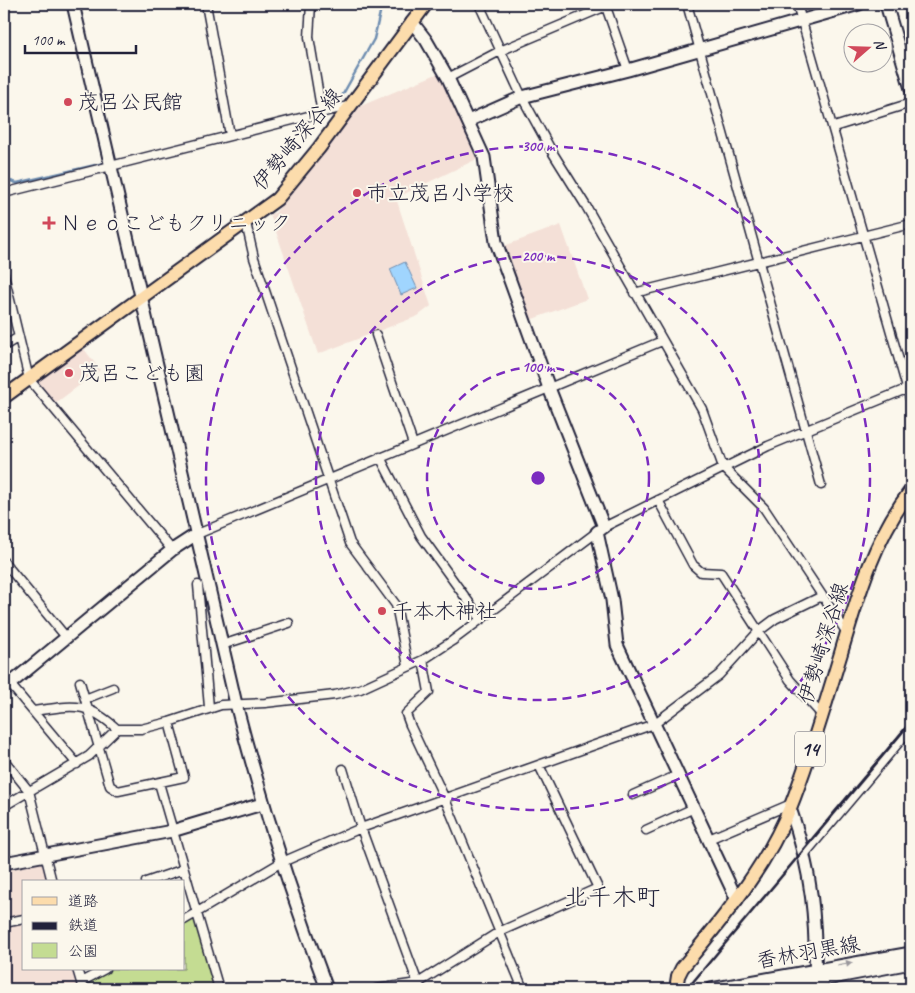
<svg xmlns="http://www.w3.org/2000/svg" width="915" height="993" font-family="Caveat,'Klee One',sans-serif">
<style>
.built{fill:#f4e0d7}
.green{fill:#c4dc92;stroke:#737f66}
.water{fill:#a0d5fe;stroke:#6e8db0}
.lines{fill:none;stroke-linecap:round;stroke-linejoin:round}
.stream{stroke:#6e8db0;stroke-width:2.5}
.street-casing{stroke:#22223b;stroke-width:11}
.secondary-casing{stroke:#22223b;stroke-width:15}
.primary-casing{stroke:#22223b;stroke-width:16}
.street{stroke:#fbf7ec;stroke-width:8}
.secondary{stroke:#fbf7ec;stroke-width:11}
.primary{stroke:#fcdcac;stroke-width:12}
.rail{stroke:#22223b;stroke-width:2.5}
.oneway{fill:#99979c}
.ring{fill:none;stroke:#7b2cbf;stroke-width:2.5;stroke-dasharray:9 6}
.poi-dot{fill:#d1495b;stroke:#fbf7ec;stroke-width:2}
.labels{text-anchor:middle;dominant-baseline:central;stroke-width:4;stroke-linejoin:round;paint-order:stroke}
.shield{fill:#fbf7ec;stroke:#636270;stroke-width:1}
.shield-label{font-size:20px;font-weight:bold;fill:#22223b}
.poi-label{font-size:21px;fill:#22223b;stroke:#fbf7ec;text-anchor:start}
.street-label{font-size:21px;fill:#22223b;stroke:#fbf7ec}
.quarter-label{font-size:24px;fill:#22223b;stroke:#fbf7ec}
.centre{fill:#7b2cbf;stroke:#fbf7ec;stroke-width:2.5}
.ring-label{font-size:15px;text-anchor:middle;font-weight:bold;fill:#7b2cbf;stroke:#fbf7ec;stroke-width:4;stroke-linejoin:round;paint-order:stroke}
</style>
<rect width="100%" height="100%" fill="#fbf7ec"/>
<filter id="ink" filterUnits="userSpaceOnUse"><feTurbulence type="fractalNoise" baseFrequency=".02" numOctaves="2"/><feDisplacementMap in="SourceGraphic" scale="10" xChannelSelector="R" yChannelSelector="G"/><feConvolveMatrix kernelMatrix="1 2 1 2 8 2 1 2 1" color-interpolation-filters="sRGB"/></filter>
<g filter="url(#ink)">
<!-- built -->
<path class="built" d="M439,73L479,158L396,198L431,306L418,316L318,354L270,214L275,213L305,177L356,108Z
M561,225L587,299L530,320L504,246Z
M81,345L100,370L53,405L37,386L39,377Z
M40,863L42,864L48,882H24V969H74L80,989H4V871Z"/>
<!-- green -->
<path class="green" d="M194,919L215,989H87V983L110,969H184V924Z"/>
<!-- water -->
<path class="water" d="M405,262L417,288L401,295L390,269Z"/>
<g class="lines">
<!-- stream -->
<path class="stream" d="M338,103L374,39L382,4
M4,179L17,183L104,163"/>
<defs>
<path id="street" d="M206,4L230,135
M311,4L309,37L322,114
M479,4L522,97L551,150L586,206L702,409L723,467L764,508L847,633
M605,4L628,70
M687,4L821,485
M797,4L911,402
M448,78L500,51L611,4
M834,127L911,103
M4,193L348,106
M246,223L254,258L350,543L396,605L408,666
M4,275L29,379L172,550
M634,293L911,224
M376,335L413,444
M4,346L19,337
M380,457L421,536L481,619
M658,500L693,565L701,572L721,573L790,680L822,715
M604,527L768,446L911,387
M195,535L662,341
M4,562L66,637
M198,585L209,707
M222,645L289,623
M423,660L429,692L406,714L410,725L445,799L523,989
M80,682L110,786L118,791L184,777L169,722
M10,684L77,764
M85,699L113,688
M33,711C73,706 85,700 117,729
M4,760L29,791L52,882
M343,769L361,828L420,989
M159,783L219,989
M633,795L678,775
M4,806L89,756L117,729H141L169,722L221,705L265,703L335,695L360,689L423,660L452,641L597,532
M646,830L694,808
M709,839L791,804
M804,855L911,728
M146,882L184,869
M184,920L280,863L361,828L654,724L719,675L759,631L775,619L822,596
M4,923L24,919
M77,969L83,989
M81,982L105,969
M376,989L418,983L499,932L598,888L539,765"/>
<path id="secondary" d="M73,4L236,704C261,801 291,895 327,989
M886,4L911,89
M412,22L426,40L448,78L484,157L496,242L549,388L604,527L597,532L612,600L617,645L737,900
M468,121L522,97L628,70L859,4
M4,689L172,550L195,535
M790,808C812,870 817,923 815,989
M4,863L172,831L262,804
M711,989L911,953
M774,989L911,963"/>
<path id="primary" d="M4,397L277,199L319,148L426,4
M676,989L678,976L682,968C723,918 765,869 790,808C810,758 825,705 841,653C858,595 874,539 911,490"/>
</defs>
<!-- street casing -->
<use href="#street" class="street-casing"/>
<!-- secondary casing -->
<use href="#secondary" class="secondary-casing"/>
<!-- primary casing -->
<use href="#primary" class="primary-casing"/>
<!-- street -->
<use href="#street" class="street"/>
<!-- secondary -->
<use href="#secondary" class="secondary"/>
<!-- primary -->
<use href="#primary" class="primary"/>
<!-- rail -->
<path class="rail" d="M687,989L911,722"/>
</g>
<!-- one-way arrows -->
<defs><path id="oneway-solid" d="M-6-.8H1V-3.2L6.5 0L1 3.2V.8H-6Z" transform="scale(1.25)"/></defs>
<use class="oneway" href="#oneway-solid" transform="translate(845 964) rotate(-10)"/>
</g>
<!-- distance rings -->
<g class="ring">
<circle cx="538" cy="478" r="111"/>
<circle cx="538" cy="478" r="222"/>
<circle cx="538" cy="478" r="332"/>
</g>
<!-- markers -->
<g class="poi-dot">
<circle cx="68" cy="102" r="5"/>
<circle cx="357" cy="193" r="5"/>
<path d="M46.5 215.5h5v5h5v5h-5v5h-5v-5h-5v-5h5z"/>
<circle cx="69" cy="373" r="5"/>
<circle cx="382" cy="611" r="5"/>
</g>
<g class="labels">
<!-- shield labels -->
<rect class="shield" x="795" y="731.5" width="30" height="35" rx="4"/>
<g class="shield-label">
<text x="810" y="749">14</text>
</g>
<!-- poi labels -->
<g class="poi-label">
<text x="78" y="102">茂呂公民館</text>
<text x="367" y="193">市立茂呂小学校</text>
<text x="60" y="223">Ｎｅｏこどもクリニック</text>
<text x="79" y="373">茂呂こども園</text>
<text x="392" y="611">千本木神社</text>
</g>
<!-- street labels -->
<g class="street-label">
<text transform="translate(297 139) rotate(-50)">伊勢崎深谷線</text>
<text transform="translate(823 643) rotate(-73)">伊勢崎深谷線</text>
<text transform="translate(808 952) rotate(-10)">香林羽黒線</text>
</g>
<!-- quarter labels -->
<g class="quarter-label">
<text x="612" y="897">北千木町</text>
</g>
</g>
<circle cx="538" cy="478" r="8" class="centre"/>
<g class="ring-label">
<text x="538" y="151">300 m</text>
<text x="538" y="261">200 m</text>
<text x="538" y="372">100 m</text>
</g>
<!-- margin -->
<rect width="915" height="993" fill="none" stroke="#fbf7ec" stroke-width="20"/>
<rect x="10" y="10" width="895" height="973" fill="none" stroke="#22223b" stroke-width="2" filter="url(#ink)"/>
<!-- legend -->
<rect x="22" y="880" width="162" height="90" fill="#fbf7ec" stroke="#a4a2a5"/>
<rect x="32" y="897" width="25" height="8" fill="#fcdcac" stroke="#a4a2a5"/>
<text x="68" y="906" font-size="15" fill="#22223b">道路</text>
<rect x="32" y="922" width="25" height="8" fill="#22223b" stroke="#a4a2a5"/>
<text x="68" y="930" font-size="15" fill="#22223b">鉄道</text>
<rect x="32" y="943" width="25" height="15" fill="#c4dc92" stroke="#a4a2a5"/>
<text x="68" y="956" font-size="15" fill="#22223b">公園</text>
<!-- north arrow -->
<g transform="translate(868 48) rotate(70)"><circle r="24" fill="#fbf7ec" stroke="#a4a2a5"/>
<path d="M0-4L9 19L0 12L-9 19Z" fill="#d1495b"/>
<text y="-8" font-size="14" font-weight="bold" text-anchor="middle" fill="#22223b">N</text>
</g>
<!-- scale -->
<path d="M25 45v8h111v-8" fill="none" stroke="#22223b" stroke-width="2.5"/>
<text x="32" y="45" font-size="15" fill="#22223b" stroke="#fbf7ec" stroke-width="4" paint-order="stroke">100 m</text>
</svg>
